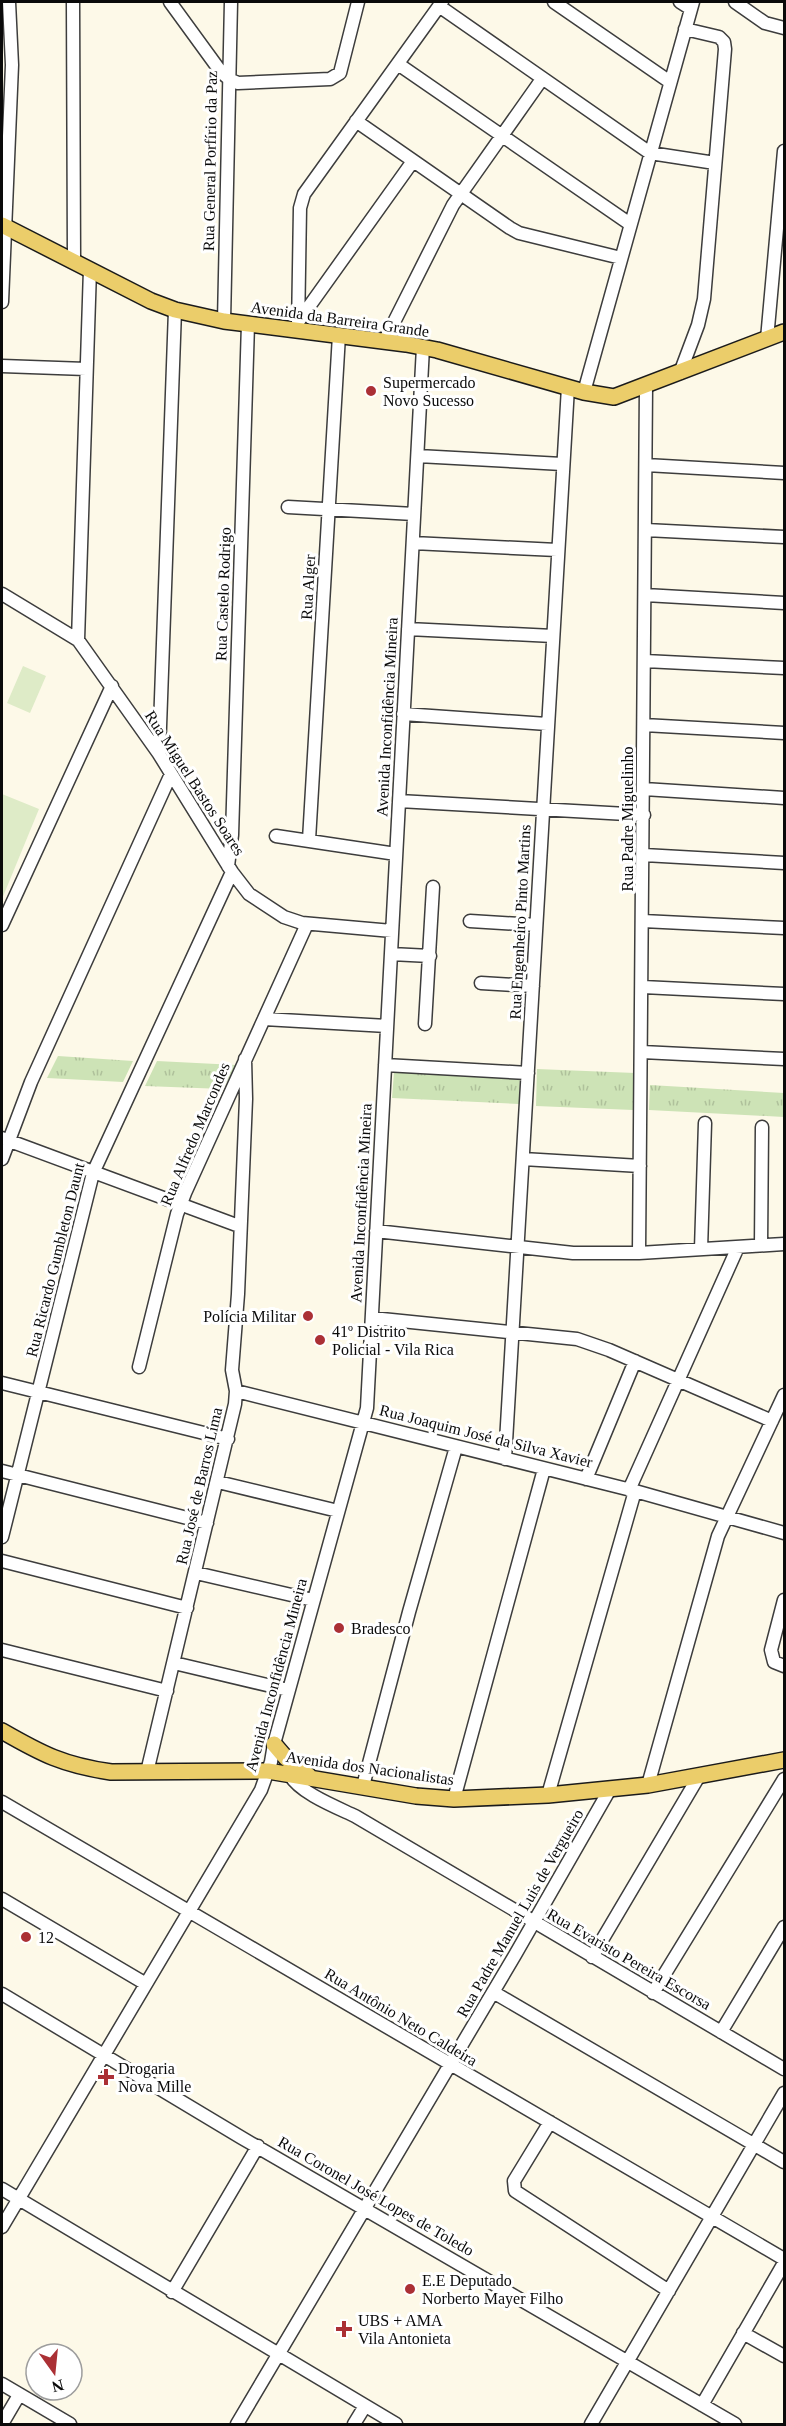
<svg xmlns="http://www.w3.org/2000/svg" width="786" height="2426" font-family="'Times New Roman',serif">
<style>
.grass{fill:url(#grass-tufts)}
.pitch{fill:#deebc7}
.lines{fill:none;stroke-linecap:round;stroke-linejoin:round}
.minor-casing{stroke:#3d3d3d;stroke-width:15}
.major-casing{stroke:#1b1b1b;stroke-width:18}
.minor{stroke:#fff;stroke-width:12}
.major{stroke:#ebcd6a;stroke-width:15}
.poi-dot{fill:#ab3035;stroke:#fff;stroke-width:2}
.labels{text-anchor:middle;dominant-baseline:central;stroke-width:6;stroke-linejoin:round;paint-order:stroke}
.street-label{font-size:16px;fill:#0a0a0a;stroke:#fff}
.poi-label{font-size:16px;fill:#0a0a0a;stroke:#fff;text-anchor:start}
</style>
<defs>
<pattern id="grass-tufts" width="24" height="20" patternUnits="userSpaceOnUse" patternTransform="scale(1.5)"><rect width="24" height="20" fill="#cde3b6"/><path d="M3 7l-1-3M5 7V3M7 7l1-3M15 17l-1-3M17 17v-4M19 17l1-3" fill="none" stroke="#afc19b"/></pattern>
</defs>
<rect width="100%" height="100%" fill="#fdf9e8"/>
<!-- grass -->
<path class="grass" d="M58,1056L133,1061L123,1082L47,1078Z
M157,1061L236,1065L223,1089L145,1086Z
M537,1069L635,1073L633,1110L536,1106Z
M394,1072L520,1078L519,1104L392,1098Z
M650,1085L784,1093V1117L649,1110Z"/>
<!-- pitch -->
<path class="pitch" d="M23,666L46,676L30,713L7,703Z
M2,794L39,809L2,899Z"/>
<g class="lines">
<defs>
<path id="minor" d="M73,2L74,260
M170,2L221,72L229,79L238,83L330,79L340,73L358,2
M554,2L670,82
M680,2L691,9
M735,2L765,23L784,28
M439,6L650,153L715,163
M398,64L630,224
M356,121L510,228L519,233L621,258
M2,302L12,65L9,2
M224,321L231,2
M298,322L413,161
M298,330L300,208L304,194L442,2
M767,339L784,151
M385,340L453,205L542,79
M2,366L86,369
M680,373L698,325L704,299L725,49L724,42L719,37L685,29
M584,392L693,2
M418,456L562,464
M646,465L784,473
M288,507L414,514
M646,530L784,537
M413,543L557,550
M2,594L78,640L159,754L232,872L249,894L284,917L302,923L392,931
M645,595L784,603
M408,629L553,636
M78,640L90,269
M645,661L784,668
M403,714L547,724
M644,725L784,733
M159,754L175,310
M644,789L784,798
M399,801L644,815
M276,836L396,854
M309,840L339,335
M644,855L784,863
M228,866L232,835L248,324
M470,921L536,925
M643,921L784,928
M2,925L112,686
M391,954L430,956
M481,983L533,986
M643,987L784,994
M264,1019L387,1026
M425,1024L433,887
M642,1052L784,1059
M385,1065L528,1073
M2,1138L239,1226
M2,1159L31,1082L171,774
M523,1159L640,1166
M376,1231L573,1253H639L784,1244
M761,1245L762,1127
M701,1249L705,1123
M639,1253L646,386
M372,1318L577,1339L609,1350L772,1421
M139,1367L177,1214L185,1193L307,924
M2,1383L228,1439
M236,1391L635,1491L784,1533
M505,1459L568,387
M2,1471L207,1523
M586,1479L635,1361
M218,1482L338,1511
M629,1490L738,1247
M2,1537L93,1173L232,872
M2,1561L187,1608
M196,1573L313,1600
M784,1600L771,1650L774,1662L784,1666
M2,1650L167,1691
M174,1663L288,1690
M147,1772L235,1404L236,1391L232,1370L238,1294L246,1099L245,1059
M290,1775C300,1793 336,1807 355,1816L784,2069
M648,1785L718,1536L784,1395
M363,1786L409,1612L456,1447
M548,1795L635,1491
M454,1799L544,1469
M2,1802L784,2259
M2,1899L146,1984
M592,1957L699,1776
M493,1992L784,2162
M653,1993L784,1779
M2,1994L242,2138L735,2424
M721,2032L784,1927
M550,2122L514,2181L515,2191L669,2291
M2,2189L396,2424
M2,2227L261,1790L271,1762L274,1744L367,1408L423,347
M172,2292L258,2146
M743,2333L784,2356
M2,2384L70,2424
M702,2405L784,2263
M2,2424L19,2395
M237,2424L515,1955L610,1789
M354,2424L365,2406
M591,2424L784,2093"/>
<path id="major" d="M2,225L151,301L175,310L224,321L406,344L437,350L584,392L614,397L784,332
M2,1731C42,1754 63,1765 111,1772L268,1771L416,1796L454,1799L548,1795L648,1785L784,1760
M274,1744L286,1758L309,1776"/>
</defs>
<!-- minor casing -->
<use href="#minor" class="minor-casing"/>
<!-- major casing -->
<use href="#major" class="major-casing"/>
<!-- minor -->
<use href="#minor" class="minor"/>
<!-- major -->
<use href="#major" class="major"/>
</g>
<!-- markers -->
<g class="poi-dot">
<circle cx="371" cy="391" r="6"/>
<circle cx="308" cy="1316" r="6"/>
<circle cx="320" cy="1340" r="6"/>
<circle cx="339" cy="1628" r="6"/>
<circle cx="26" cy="1937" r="6"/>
<path d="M103 2068h6v6h6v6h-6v6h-6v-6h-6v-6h6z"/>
<circle cx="410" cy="2289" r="6"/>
<path d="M341 2320h6v6h6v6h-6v6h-6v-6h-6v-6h6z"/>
</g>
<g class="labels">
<!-- street labels -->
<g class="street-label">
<text transform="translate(210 161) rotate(-89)">Rua General Porfírio da Paz</text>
<text transform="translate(340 319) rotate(8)">Avenida da Barreira Grande</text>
<text transform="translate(308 587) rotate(-87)">Rua Alger</text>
<text transform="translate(223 594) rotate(-88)">Rua Castelo Rodrigo</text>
<text transform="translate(387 717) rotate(-87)">Avenida Inconfidência Mineira</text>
<text transform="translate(195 783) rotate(57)">Rua Miguel Bastos Soares</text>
<text transform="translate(627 819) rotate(-90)">Rua Padre Miguelinho</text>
<text transform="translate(520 922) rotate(-87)">Rua Engenheiro Pinto Martins</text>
<text transform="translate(195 1134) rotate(-67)">Rua Alfredo Marcondes</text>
<text transform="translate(361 1203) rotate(-87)">Avenida Inconfidência Mineira</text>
<text transform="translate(55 1260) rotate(-76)">Rua Ricardo Gumbleton Daunt</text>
<text transform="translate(486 1436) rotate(14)">Rua Joaquim José da Silva Xavier</text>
<text transform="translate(199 1486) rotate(-77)">Rua José de Barros Lima</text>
<text transform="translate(276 1675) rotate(-75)">Avenida Inconfidência Mineira</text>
<text transform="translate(370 1768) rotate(8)">Avenida dos Nacionalistas</text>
<text transform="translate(520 1913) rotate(-60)">Rua Padre Manuel Luis de Vergueiro</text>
<text transform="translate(629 1959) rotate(30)">Rua Evaristo Pereira Escorsa</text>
<text transform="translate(401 2017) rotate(31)">Rua Antônio Neto Caldeira</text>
<text transform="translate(376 2196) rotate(30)">Rua Coronel José Lopes de Toledo</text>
</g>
<!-- poi labels -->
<g class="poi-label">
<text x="383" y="382">Supermercado<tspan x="383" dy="18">Novo Sucesso</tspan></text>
<text x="296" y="1316" text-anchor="end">Polícia Militar</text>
<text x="332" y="1331">41º Distrito<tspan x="332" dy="18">Policial - Vila Rica</tspan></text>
<text x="351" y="1628">Bradesco</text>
<text x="38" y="1937">12</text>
<text x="118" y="2068">Drogaria<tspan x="118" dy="18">Nova Mille</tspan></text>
<text x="422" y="2280">E.E Deputado<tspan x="422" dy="18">Norberto Mayer Filho</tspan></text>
<text x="358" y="2320">UBS + AMA<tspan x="358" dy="18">Vila Antonieta</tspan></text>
</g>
</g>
<!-- border -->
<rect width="786" height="2426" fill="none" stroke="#0a0a0a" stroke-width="6"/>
<!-- north arrow -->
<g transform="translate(54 2372) rotate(165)"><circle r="28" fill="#ffffff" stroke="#9d9d9d" stroke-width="1.5"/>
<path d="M0-4.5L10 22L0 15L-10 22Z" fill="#ab3035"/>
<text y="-9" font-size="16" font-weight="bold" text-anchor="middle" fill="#0a0a0a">N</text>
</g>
</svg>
